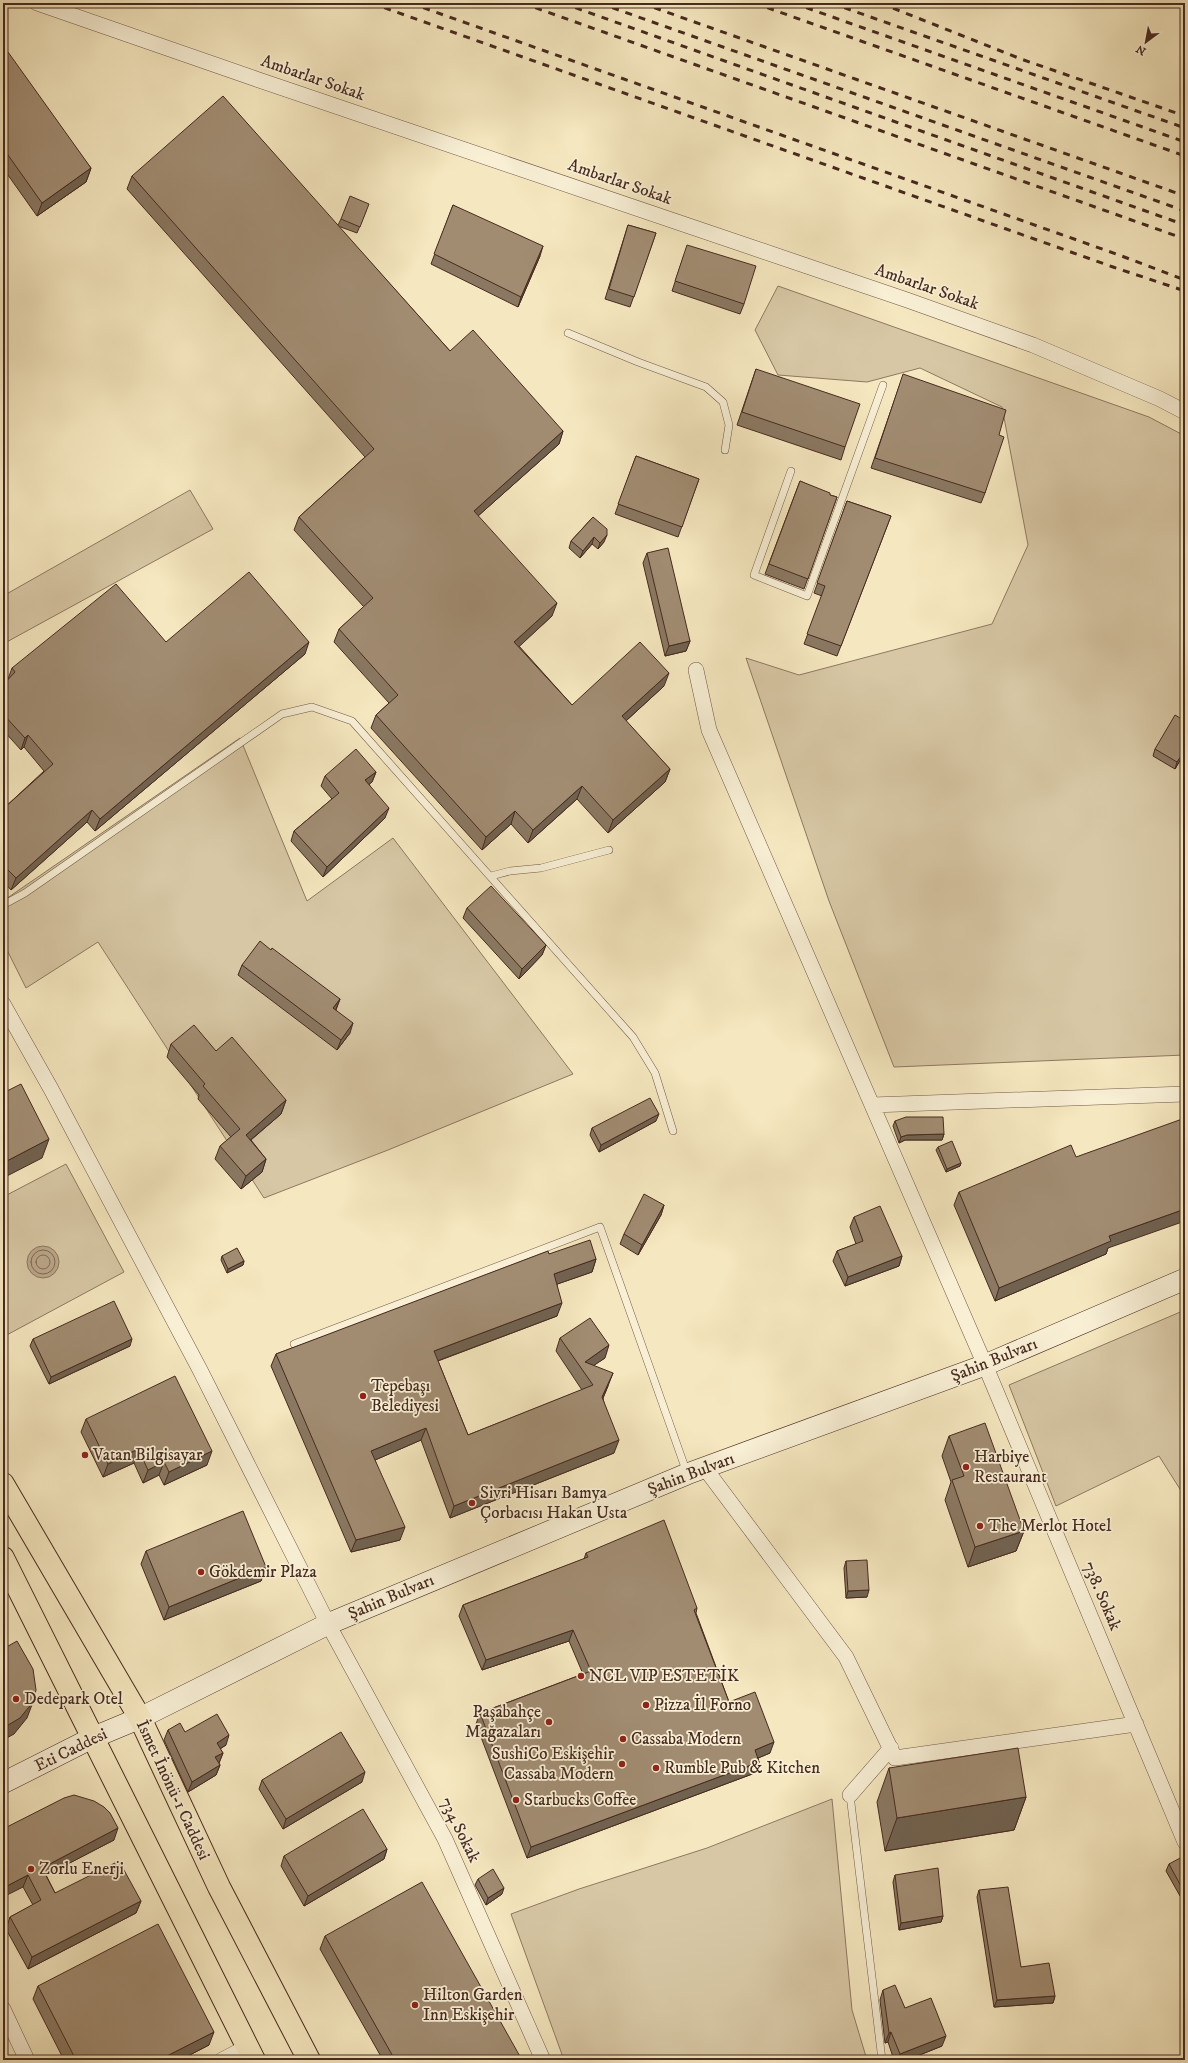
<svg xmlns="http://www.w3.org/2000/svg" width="1188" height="2063" font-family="'IM FELL DW Pica',serif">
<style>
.green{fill:#d7c7a4;stroke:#8f7862}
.water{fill:#baa789;stroke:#8c755f}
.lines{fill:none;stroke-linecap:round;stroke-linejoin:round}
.shore{stroke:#806854;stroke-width:1}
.lane-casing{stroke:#725947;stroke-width:8}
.street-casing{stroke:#725947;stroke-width:16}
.secondary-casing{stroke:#472a1f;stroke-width:22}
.primary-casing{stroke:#472a1f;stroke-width:24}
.lane{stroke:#f8efd5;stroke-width:7}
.street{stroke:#f8efd5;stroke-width:15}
.secondary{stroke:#f8efd5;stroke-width:21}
.primary{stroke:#f5e7bf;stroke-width:22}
.rail{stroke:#472a1f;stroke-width:3;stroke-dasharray:7 7;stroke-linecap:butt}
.wall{fill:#8a7862;stroke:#472a1f}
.shaded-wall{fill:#716250;stroke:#472a1f}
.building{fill:#a18c72;stroke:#472a1f}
.poi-dot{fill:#8f2418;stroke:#f8efd5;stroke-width:1.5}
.labels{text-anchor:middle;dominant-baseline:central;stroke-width:3.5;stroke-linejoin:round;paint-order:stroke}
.street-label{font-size:17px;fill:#472a1f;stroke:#f8efd5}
.poi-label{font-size:17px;fill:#472a1f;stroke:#f8efd5;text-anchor:start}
</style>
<rect width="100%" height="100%" fill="#f5e7bf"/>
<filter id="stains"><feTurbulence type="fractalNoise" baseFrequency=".005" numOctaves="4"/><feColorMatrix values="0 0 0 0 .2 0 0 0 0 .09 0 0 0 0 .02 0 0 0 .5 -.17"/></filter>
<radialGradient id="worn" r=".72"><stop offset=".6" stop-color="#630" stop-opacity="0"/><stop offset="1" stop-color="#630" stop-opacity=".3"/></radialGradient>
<!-- green -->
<path class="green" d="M778,286L1149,417L1185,436V1055L894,1067L829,901L746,658L799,675L992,624L1028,545L1002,407L920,368L867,382L778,375L755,330Z
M190,490L213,529L3,644V596Z
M240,738L307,901L393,838L573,1074L388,1150L264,1198L98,942L26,988L3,942V901Z
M66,1164L124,1272L3,1337V1197Z
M1185,1310V1497L1159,1456L1056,1506L1009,1385Z
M832,1799L852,2010L867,2060H564L511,1914L579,1889L707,1848Z"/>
<!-- water -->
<path class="water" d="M27 1262a16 16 0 1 1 32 0a16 16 0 1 1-32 0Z"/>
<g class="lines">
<!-- shore -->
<path class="shore" d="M31 1262a12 12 0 1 1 24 0a12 12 0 1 1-24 0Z
M36 1262a7 7 0 1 1 14 0a7 7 0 1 1-14 0Z"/>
<defs>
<path id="lane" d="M568,333L638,362L706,387L723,402L729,425L725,450
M791,471L754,575L807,596L883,385
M491,876L510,871L541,868L609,850
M3,905L25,893L282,714L312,707L352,721L633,1037L655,1073L673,1131
M294,1344L600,1227L687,1473
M850,1795L882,2060"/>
<path id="street" d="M37,3L256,79L907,300L1033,345L1160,399L1185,412
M696,670L709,730L985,1365L1185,1842
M3,1004L51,1089L200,1370L328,1624L445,1839L543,2060
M872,1105L1185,1094
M704,1467L846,1657L895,1758L1136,1724
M850,1795L891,1748
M3,2009L27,2060
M222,2060L247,2047"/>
<path id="secondary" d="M3,1783L92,1738L140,1718L328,1624L687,1474L985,1365L1185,1279"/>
<path id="primary" d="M3,1484L140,1718L219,1887L309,2060
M3,1558L254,2060"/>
</defs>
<!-- lane casing -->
<use href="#lane" class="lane-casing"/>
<!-- street casing -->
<use href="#street" class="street-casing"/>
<!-- secondary casing -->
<use href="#secondary" class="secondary-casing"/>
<!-- primary casing -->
<use href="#primary" class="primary-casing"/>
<!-- lane -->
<use href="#lane" class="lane"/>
<!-- street -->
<use href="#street" class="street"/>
<!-- secondary -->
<use href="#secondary" class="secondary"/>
<!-- primary -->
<use href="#primary" class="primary"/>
<!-- rail -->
<path class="rail" d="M371,3L1113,267L1185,291
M410,3L1119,255L1185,280
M522,3L1185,239
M562,3L1185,225
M599,3L1185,211
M641,3L1185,196
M754,3L1185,156
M793,3L1185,142
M831,3L1185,128
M880,3L1021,59L1185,116"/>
</g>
<!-- wall -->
<path class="wall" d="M3,56L91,168L86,182L37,216L3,168Z
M132,176L338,225L341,219L366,211L357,233L338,226L450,351L563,431L559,444L478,516L552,616L519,646L572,705L664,686L626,721L670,769L665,782L608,833L577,799L528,843L511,824L482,850L371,728L376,715L389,703L334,642L339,629L364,607L294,530L299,517L365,457L127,189Z
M453,205L540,256L518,307L431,264Z
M628,225L656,233L630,307L605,299Z
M684,255L744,304L740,314L672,291Z
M756,369L845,447L841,460L737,425Z
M900,384L999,435L985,493L981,503L871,468Z
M636,456L699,479L678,537L615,514Z
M800,481L830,495L837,497L804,589L765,574Z
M847,501L891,516L837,656L804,644L822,596L814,593Z
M593,517L604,542L598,549L592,544L580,558L569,548L571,541Z
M647,553L690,641L686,651L665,656L643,563Z
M166,642L305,654L95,831L87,822L11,890L3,881V809L44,771L24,747L21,750L3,730V685L8,679L12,668Z
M1185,721V752L1175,769L1153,756L1155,749Z
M376,772L372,782L369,784L385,818L323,877L291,841L294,831L332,799L321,786L325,776Z
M467,908L546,945L542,955L519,979L463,918Z
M242,965L340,999L336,1010L350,1033L337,1050L238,975Z
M171,1044L216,1051L286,1100L281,1114L251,1140L266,1159L262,1172L241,1189L215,1159L220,1146L231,1137L198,1099L199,1095L167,1057Z
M656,1121L599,1152L590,1135L592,1128Z
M895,1121L944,1134L942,1140H905L899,1143L893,1126Z
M938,1147L961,1163L960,1166L946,1172L936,1150Z
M959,1192L1108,1248L1106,1254L995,1301L954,1205Z
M664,1205L661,1215L638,1255L620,1244L624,1234Z
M854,1217L902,1256L899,1266L845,1286L833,1261L837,1251L856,1244L850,1227Z
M549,1254L596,1259L592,1272L557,1284V1316L438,1361L468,1435L582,1390L556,1351L560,1338L605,1358L594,1365L608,1386L603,1398L614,1453L450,1518L421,1440L375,1460L400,1540L351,1552L271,1366L276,1354Z
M222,1256L244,1261L243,1265L227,1273L221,1260Z
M33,1339L130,1346L49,1384L30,1346Z
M86,1419L207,1465L164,1485L159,1475L143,1483L134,1463L103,1477L81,1432Z
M949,1436L1024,1531L1016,1551L968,1567L945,1500L951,1482L942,1456Z
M146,1551L266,1567L261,1581L164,1620L141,1564Z
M586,1553L697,1608L696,1613L729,1702L770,1753L758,1758L759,1762L755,1773L527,1858L476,1724L480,1713L583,1674L569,1641L482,1670L459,1616L463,1605L584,1559Z
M846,1561L867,1597L846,1598L844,1568Z
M168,1730L185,1732L226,1745L220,1749L223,1753L219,1763L220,1765L216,1775L188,1792L164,1740Z
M889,1768L1026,1797L1014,1830L885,1851L877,1802Z
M262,1780L362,1782L283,1829L259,1789Z
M3,1829L114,1840L46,1875L55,1893L141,1901L136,1913L28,1969L6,1929L10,1917L33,1905L23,1887Z
M387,1849L384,1859L304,1906L281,1866L284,1856Z
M1185,1863V1894L1180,1896L1166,1871L1169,1864Z
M895,1875L943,1916L941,1922L899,1930L893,1882Z
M478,1879L502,1894L486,1905L475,1885Z
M979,1890L1021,1967L1055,1996L1053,2003L994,2007L977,1897Z
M325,1936L522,2060H383L320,1949Z
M38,1986L209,2045L180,2060H64L33,1999Z
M883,1990L905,2008L942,2046L907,2060H894L888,2042L885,2043L880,2000Z"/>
<!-- shaded-wall -->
<path class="shaded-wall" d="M91,168L86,182L37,216L42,203Z
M543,246L540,256L518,307L521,297Z
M563,431L559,444L469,524L474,511Z
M607,535L604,542L598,549L600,543Z
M594,537L592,544L580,558L583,551Z
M557,603L552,616L510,655L514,642Z
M690,641L686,651L665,656L669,646Z
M309,642L305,654L95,831L100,819Z
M669,673L664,686L617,729L622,716Z
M28,735L24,747L21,750L25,738Z
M1185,750V752L1175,769L1177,762Z
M670,769L665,782L608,833L613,820Z
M376,772L372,782L362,790L365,780Z
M582,786L577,799L528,843L533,830Z
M389,808L385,818L323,877L327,867Z
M92,810L87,822L11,890L16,878Z
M515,811L511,824L482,850L486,837Z
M546,945L542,955L519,979L522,969Z
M340,999L336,1009L330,1018L333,1008Z
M353,1023L350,1033L337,1050L341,1040Z
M286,1100L281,1114L241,1148L246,1135Z
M659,1114L656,1121L599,1152L601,1145Z
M944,1134L942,1140H905L899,1143L901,1137L907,1135Z
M49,1139L42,1158L3,1178V1163Z
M266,1159L262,1172L241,1189L246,1176Z
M961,1163L960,1166L946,1172L947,1169Z
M664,1205L661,1215L638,1255L642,1245Z
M1185,1209V1221L1108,1248L1106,1254L995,1301L999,1288L1109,1236Z
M902,1256L899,1266L845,1286L848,1277Z
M596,1259L592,1272L549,1287L554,1274Z
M244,1261L243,1265L227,1273L228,1269Z
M562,1303L557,1316L429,1364L434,1351Z
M132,1339L130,1346L49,1384L51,1377Z
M609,1345L605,1358L584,1372L585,1362Z
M613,1373L608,1386L598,1410L602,1397Z
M426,1428L421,1440L366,1464L371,1451Z
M619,1440L614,1453L450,1518L454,1506Z
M138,1449L134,1463L103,1477L108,1464Z
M212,1451L207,1465L164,1485L169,1472Z
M164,1462L159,1475L143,1483L148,1470Z
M405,1527L400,1540L351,1552L356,1540Z
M1024,1531L1016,1551L968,1567L975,1547Z
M266,1567L261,1581L164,1620L169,1607Z
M869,1590L867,1597L846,1598L848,1591Z
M573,1630L569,1641L482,1670L486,1660Z
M33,1702L27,1718L14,1734L3,1740V1728Z
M229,1735L226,1745L213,1753L217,1743Z
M774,1742L770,1753L751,1761L755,1750Z
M223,1753L219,1763L212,1767L215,1757Z
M759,1762L755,1773L527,1858L531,1847Z
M220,1765L216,1775L188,1792L192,1782Z
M365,1772L362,1782L283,1829L286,1819Z
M1026,1797L1014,1830L885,1851L897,1818Z
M118,1828L114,1840L37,1880L42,1868Z
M387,1849L384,1859L304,1906L308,1896Z
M28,1875L23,1887L3,1897V1888Z
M504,1888L502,1894L486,1905L488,1898Z
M1185,1889V1894L1180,1896L1183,1890Z
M141,1901L136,1913L28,1969L32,1957Z
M943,1916L941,1922L899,1930L901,1923Z
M1055,1996L1053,2003L994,2007L997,2000Z
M214,2032L209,2045L180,2060H159Z
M891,2032L888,2042L885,2043L889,2033Z
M946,2036L942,2046L907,2060H898L900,2054Z"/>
<!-- building -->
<path class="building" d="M8,52L91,168L42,203L3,148V56Z
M223,96L450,351L473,330L563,431L474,511L557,603L514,642L572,705L640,642L669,673L622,716L670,769L613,820L582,786L533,830L515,811L486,837L376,715L398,695L339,629L373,598L299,517L374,449L132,176Z
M350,196L369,204L360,227L341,219Z
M453,205L543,246L521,297L434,254Z
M628,225L656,233L634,297L609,289Z
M687,245L756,266L744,304L675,281Z
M756,369L860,404L845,447L742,412Z
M903,374L1006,410L999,435L1004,437L985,493L875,458Z
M636,456L699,479L682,527L618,504Z
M800,481L830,493V495L837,497L808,579L769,564Z
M847,501L891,516L841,646L807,634L825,586L817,583Z
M593,517L607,529V535L600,543L594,537L583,551L571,541Z
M668,548L690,641L669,646L647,553Z
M249,572L309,642L100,819L92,810L16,878L3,865V809L53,764L28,735L25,738L3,714V685L15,672L12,668L116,584L166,642Z
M1175,715L1185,721V750L1177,762L1155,749Z
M356,749L376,772L365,780L389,808L327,867L294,831L339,793L325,776Z
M491,886L546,945L522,969L467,908Z
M260,941L271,950L272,948L340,999L333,1008L353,1023L341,1040L242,965Z
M194,1025L216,1051L232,1037L286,1100L246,1135L266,1159L246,1176L220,1146L240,1129L203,1086L205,1084L171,1044Z
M21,1084L49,1139L3,1163V1093Z
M650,1098L659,1114L601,1145L592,1128Z
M906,1117H943L944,1134L907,1135L901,1137L895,1121Z
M1185,1118V1209L1109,1236L1111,1241L999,1288L959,1192L1071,1145L1076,1157Z
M952,1141L961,1163L947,1169L938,1147Z
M644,1194L664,1205L642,1245L624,1234Z
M880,1206L902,1256L848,1277L837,1251L863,1241L854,1217Z
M590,1240L596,1259L554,1274L562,1303L434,1351L468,1435L593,1385L560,1338L590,1318L609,1345L585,1362L613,1373L602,1397L619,1440L454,1506L426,1428L371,1451L405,1527L356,1540L276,1354L548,1251L549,1254Z
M237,1248L244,1261L228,1269L222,1256Z
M114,1301L132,1339L51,1377L33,1339Z
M175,1376L212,1451L169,1472L164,1462L148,1470L138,1449L108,1464L86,1419Z
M985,1423L1024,1531L975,1547L952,1480L964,1476L949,1436Z
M243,1511L266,1567L169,1607L146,1551Z
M664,1520L697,1608L694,1610L729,1702L755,1692L774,1742L755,1750L759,1762L531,1847L480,1713L591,1671L573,1630L486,1660L463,1605L588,1557L586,1553Z
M867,1560L869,1590L848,1591L846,1561Z
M17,1641L33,1669L36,1690L33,1702L20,1718L3,1728V1649Z
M217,1714L229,1735L217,1743L223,1753L215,1757L220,1765L192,1782L168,1730L180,1723L185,1732Z
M341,1732L365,1772L286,1819L262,1780Z
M1018,1748L1026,1797L897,1818L889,1768Z
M74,1795L94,1801L104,1807L110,1813L118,1828L42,1868L55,1893L119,1861L141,1901L32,1957L10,1917L41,1900L28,1875L3,1888V1829L64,1798Z
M363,1809L387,1849L308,1896L284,1856Z
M1182,1857L1185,1863V1889L1183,1890L1169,1864Z
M938,1868L943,1916L901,1923L895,1875Z
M493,1869L504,1888L488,1898L478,1879Z
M422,1882L522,2060H395L325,1936Z
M1008,1887L1021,1967L1049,1963L1055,1996L997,2000L979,1890Z
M158,1924L214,2032L159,2060H76L38,1986Z
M895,1985L905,2008L931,1998L946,2036L900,2054L891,2032L889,2033L883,1990Z"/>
<!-- markers -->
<g class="poi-dot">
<circle cx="363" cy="1396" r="4"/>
<circle cx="85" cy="1455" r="4"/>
<circle cx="966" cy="1467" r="4"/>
<circle cx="472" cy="1503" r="4"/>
<circle cx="980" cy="1526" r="4"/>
<circle cx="201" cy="1572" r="4"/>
<circle cx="581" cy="1676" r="4"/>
<circle cx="16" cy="1699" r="4"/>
<circle cx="646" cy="1705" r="4"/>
<circle cx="549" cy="1722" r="4"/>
<circle cx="623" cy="1739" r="4"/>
<circle cx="622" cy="1764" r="4"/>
<circle cx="656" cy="1768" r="4"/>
<circle cx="516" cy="1800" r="4"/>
<circle cx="31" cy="1869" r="4"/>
<circle cx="415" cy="2005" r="4"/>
</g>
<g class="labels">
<!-- street labels -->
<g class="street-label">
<text transform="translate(313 78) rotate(19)">Ambarlar Sokak</text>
<text transform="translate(620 182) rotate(19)">Ambarlar Sokak</text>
<text transform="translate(927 287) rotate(19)">Ambarlar Sokak</text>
<text transform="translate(994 1360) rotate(-22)">Şahin Bulvarı</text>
<text transform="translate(691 1474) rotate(-21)">Şahin Bulvarı</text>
<text transform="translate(1102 1596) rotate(67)">738. Sokak</text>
<text transform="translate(391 1597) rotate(-23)">Şahin Bulvarı</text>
<text transform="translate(71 1750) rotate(-26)">Eti Caddesi</text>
<text transform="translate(173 1790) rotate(65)">İsmet İnönü-1 Caddesi</text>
<text transform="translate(460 1830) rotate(64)">734 Sokak</text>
</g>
<!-- poi labels -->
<g class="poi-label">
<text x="371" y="1386">Tepebaşı<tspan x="371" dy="20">Belediyesi</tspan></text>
<text x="93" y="1455">Vatan Bilgisayar</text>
<text x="974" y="1457">Harbiye<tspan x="974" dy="20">Restaurant</tspan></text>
<text x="480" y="1493">Sivri Hisarı Bamya<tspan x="480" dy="20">Çorbacısı Hakan Usta</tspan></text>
<text x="988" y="1526">The Merlot Hotel</text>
<text x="209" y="1572">Gökdemir Plaza</text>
<text x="589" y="1676">NCL VIP ESTETİK</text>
<text x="24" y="1699">Dedepark Otel</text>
<text x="654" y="1705">Pizza İl Forno</text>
<text x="541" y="1712" text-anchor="end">Paşabahçe<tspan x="541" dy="20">Mağazaları</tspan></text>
<text x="631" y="1739">Cassaba Modern</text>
<text x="614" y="1754" text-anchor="end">SushiCo Eskişehir<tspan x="614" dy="20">Cassaba Modern</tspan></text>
<text x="664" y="1768">Rumble Pub &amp; Kitchen</text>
<text x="524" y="1800">Starbucks Coffee</text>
<text x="39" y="1869">Zorlu Enerji</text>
<text x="423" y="1995">Hilton Garden<tspan x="423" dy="20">Inn Eskişehir</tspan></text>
</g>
</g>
<!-- margin -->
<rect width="1188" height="2063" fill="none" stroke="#f5e7bf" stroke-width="16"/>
<rect x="4" y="4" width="1180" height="2055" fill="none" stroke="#472a1f" stroke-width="2"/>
<rect x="8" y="8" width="1172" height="2047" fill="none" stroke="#472a1f"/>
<!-- north arrow -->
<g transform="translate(1146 42) rotate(212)" stroke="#f8efd5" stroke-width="3" paint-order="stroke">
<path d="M0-3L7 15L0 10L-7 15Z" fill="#472a1f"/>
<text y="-6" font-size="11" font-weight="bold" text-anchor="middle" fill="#472a1f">N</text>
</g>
<rect width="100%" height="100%" filter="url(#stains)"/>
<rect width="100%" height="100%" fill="url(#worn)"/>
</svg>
